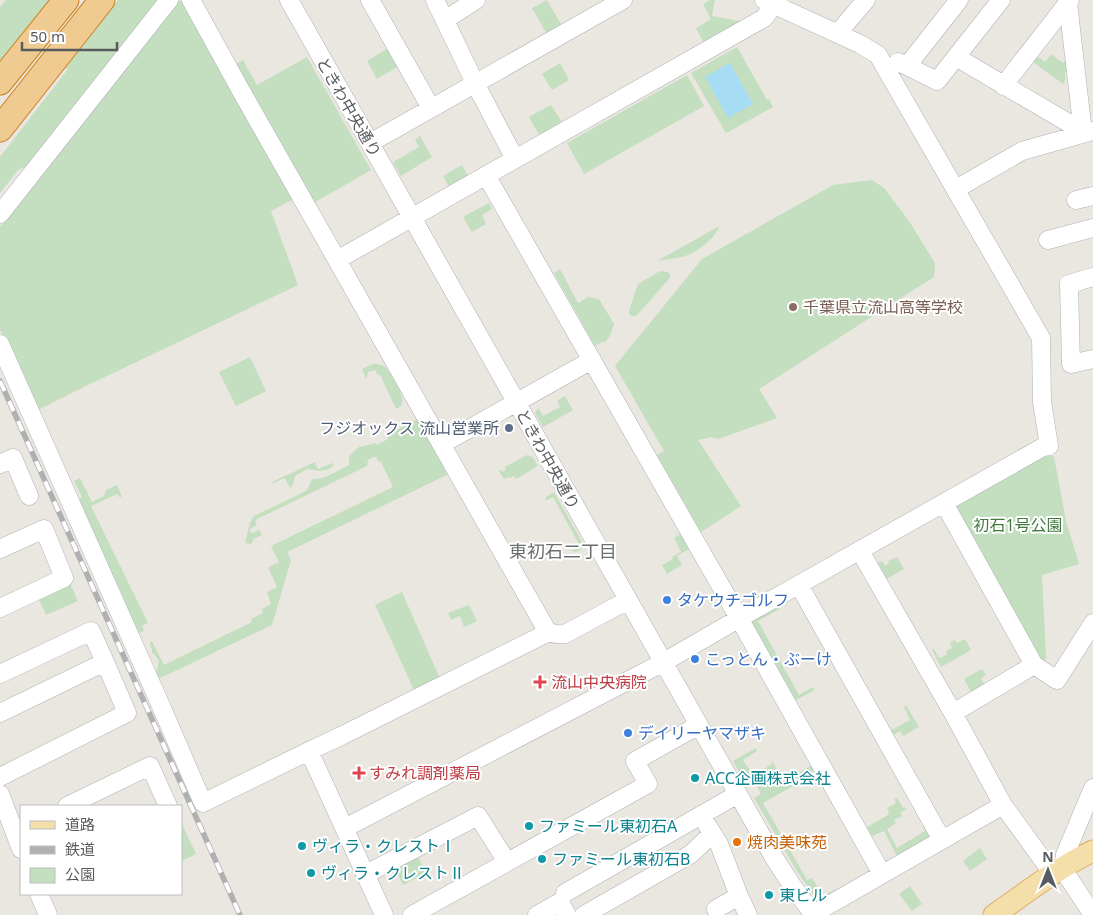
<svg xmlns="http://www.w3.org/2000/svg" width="1093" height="915" font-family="'Noto Sans','Noto Sans JP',sans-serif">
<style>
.green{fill:#c3dfbf}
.water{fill:#a6dcf4}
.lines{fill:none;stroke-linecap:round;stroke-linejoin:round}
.minor-casing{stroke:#aeb1b4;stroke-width:19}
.major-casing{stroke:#dfac64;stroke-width:23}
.highway-casing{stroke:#cf7f1b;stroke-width:27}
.minor{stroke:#fff;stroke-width:18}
.major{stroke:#f4dfab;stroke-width:21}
.highway{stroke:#efcb92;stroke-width:25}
.rail-casing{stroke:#afb0b0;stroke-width:5.5}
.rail{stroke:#fff;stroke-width:4;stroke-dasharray:11;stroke-linecap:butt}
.education-dot{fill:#8d6e63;stroke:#fff;stroke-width:2}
.service-dot{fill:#5c6f8a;stroke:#fff;stroke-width:2}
.shop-dot{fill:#3f7fe0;stroke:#fff;stroke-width:2}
.health-dot{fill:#e0444e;stroke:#fff;stroke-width:2}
.culture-dot{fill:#0f9aa8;stroke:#fff;stroke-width:2}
.food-dot{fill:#e8710a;stroke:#fff;stroke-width:2}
.labels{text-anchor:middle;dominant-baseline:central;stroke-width:4;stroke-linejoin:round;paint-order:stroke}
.street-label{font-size:16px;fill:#595c5f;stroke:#fff}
.education-label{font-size:16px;fill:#785e54;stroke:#fff;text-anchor:start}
.service-label{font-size:16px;fill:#4e5e75;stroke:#fff;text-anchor:end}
.park-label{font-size:16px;fill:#427a3d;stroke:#fff}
.shop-label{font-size:16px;fill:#366cbe;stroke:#fff;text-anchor:start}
.health-label{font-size:16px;fill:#be3a42;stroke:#fff;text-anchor:start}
.culture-label{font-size:16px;fill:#0d838f;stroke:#fff;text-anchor:start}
.food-label{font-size:16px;fill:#c56008;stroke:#fff;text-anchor:start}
.neighbourhood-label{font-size:18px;fill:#6a6e71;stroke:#fff}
</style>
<rect width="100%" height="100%" fill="#eae6e0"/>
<!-- green -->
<path class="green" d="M6,0H52L0,65V7Z
M118,0H163L33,164L18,170L0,193V157L68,69L65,67Z
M177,0L187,4L296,198L271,211L298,285L86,386L36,411L0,330V227Z
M547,0L563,28L548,36L532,8Z
M710,0H715L712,16L744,22L705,45L696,28L711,19L703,4Z
M390,47L401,65L377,79L367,61Z
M737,47L767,100L769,99L773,107L726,133L691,73Z
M1033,53L1045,62L1051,54L1063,63L1069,56L1073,71L1065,72V80L1063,84L1029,59Z
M307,57L371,170L312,204L234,65L243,60L257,85Z
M560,63L569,80L552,90L542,74Z
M687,75L704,106L584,174L567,143Z
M551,105L562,122L561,126L540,137L529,117Z
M420,136L432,157L401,176L393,162L419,147L415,140Z
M462,165L468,176L449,187L443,176Z
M872,180L884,188L909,221L935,263L934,277L759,389L777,418L718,439L711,437L698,440L741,506L701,532L657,455L664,451L615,366L702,259L833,185Z
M489,203L492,209L482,215L486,224L472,232L463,217Z
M718,227L719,228C712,240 698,252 685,256C676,259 666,259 657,261Z
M560,269L578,303L588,297L599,299L614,324L610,336L604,343L603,341L595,346L554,273Z
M660,271L668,272L670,275L669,279L637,315L635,316H631L629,313V311L638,284Z
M250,357L266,391L236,406L219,372Z
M373,364C378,364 383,364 387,369C391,376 405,395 402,403C401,407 400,407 396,409L380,375L377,374L375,370L368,372L366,379L362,369Z
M565,396L573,410L543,427L535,413L538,408L543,416L560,407L557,401Z
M420,418L451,473L287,552L291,560L272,625L154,681L153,674L157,670L159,661L154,654L152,653V648L150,647V643L152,641L164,665L252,622L251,619L263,613L262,609L271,604L267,592L277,587L268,567L279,562L271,546L393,487L381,462L378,461L376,457H373L368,460L367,466L257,519L255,521L257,525L250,529V532L253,533L259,530L262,535L253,539L252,543L250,544L245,543L250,523L254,516L302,493L307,490L312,479C326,479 337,471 349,465V456L359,447L376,443L377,445L388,439L386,435Z
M1046,453L1054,457L1066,521L1079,564L1042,575L1046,657L1044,664L1040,661L955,511L957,502Z
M527,455L533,457L538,466L516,479L514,476L510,478L508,477L504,479L499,471L501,470L502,472L506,470L505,467Z
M315,462L318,469L333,463L334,464C327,474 317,470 307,469L295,476L293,485L290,488L285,478L273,483L272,482Z
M80,478L92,502L104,496L106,490L117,485L122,497H119L117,494L91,506L148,623L142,626L144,631L137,634L76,501L82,497L74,481Z
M554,492L585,547L576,552L571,551L580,546L553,497L545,501L546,497Z
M684,532L692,547L677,556L682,565L667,574L662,565L673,559L672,557L681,552L674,538Z
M897,557L904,569L883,581L876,569L880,566L878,563L882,561L885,566L889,563L888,561Z
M69,581L78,601L46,615L37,595Z
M402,592L441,681L414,690L375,605Z
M779,604L781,607L780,609L758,621L799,695L813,687L815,690L796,700L751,622L753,618Z
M469,605L477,621L464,627L460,616L451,620L448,613Z
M965,639L971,650L941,667L932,650L934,649L939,658L942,657L947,654L946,651L952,648L950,642L955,640L957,643Z
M982,669L986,675L981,678L985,685L973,695L964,679Z
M906,705L919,727L903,736L900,731L893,735L889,730L891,729L892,730L910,720L904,707Z
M756,748L757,751L743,760L752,774L751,779L745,783L733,761Z
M772,761L784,781L814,764L823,781L820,783L813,771L795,781L792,780H789L793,786L763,803L807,880L812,878L823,896L849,883V885L824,899L814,896L797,871L754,798L761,794L757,786L758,775L765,771L764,769L772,764L771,762Z
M897,798L903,808L905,807L906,810L900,812L902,816L894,820L896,823L887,829L897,848L925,831L923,826L927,823L931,831L929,841L898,858L884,831L872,836L867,827L888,815V813L889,812L887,808L896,803L894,799Z
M181,822L196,854L181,861Z
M980,848L987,859L970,871L963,861Z
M416,853L426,873L403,885L395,869Z
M910,886L922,904L912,911L899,894Z"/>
<!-- water -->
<path class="water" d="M730,63L753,104L728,118L705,77Z"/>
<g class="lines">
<defs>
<path id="minor" d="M191,0L240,89L337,260L764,18L778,0
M289,0L773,856L793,887L814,915
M370,0L431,108
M435,0L475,83L515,159
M1068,3L1083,133
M445,20L476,0
M837,34L866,0
M956,57L1072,125L1083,133
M898,62L907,66L959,0
M907,66L937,81L1001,0
M1003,86L1070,0
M370,143L623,0
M486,175L739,618L882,874
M956,189L1022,151L1093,131
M1076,200L1093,196
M0,214L169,0
M1048,240L1093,228
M337,260L546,629C551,634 558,635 565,634L628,600
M1093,277L1069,284L1071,364L1093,359
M0,344L158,699L203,803L309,751L341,736L549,632
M442,444L592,360
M0,464L13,458L29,496
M944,503L1034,665L1057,680L1093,623
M0,549L44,529L64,578L0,608
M860,551L953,713L1003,805L1053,874
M799,585L942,840
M0,674L91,631L105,662L127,713L0,777
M0,713L105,662
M953,713L1034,665
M309,751L384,915
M0,794L21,849
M67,806L150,766L168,806
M707,825L719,844L739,896L748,915
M345,828L664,662L745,615L1043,447L1049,446L1042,402L1041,338L878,55L860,44L764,0
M366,874L478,816L507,862
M565,893L738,794
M39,894L48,915
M716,909L739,896
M813,914L1003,805
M412,915L648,784L635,761L699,725
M537,915L560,902L567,915
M584,915L691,854L712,834
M1093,915L1068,877L1063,867L1065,855L1093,788"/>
<path id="major" d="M994,915C1026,893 1057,868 1093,851"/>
<path id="highway" d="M0,82L66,0
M0,129L102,0"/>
</defs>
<!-- minor casing -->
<use href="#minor" class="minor-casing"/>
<!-- major casing -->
<use href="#major" class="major-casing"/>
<!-- highway casing -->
<use href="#highway" class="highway-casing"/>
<!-- minor -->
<use href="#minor" class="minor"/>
<!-- major -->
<use href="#major" class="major"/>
<!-- highway -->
<use href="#highway" class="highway"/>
<defs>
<path id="rail" d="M0,381L240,915"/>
</defs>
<!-- rail casing -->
<use href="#rail" class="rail-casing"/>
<!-- rail -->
<use href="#rail" class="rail"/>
</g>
<!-- markers -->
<circle class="education-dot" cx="793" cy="307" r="5"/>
<circle class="service-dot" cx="509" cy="428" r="5"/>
<g class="shop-dot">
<circle cx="667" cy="600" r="5"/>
<circle cx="695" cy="659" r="5"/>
<circle cx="628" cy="733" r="5"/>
</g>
<g class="health-dot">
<path d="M537.5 674.5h5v5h5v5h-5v5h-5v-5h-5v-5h5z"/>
<path d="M356.5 765.5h5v5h5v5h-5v5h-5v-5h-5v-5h5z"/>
</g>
<g class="culture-dot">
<circle cx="695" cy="778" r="5"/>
<circle cx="529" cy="826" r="5"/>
<circle cx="302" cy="846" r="5"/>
<circle cx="542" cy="859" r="5"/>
<circle cx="311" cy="873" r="5"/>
<circle cx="769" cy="895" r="5"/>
</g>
<circle class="food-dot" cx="737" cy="842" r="5"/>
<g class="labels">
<!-- street labels -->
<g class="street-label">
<text transform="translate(349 107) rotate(60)">ときわ中央通り</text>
<text transform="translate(548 459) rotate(61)">ときわ中央通り</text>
</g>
<!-- education labels -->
<g class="education-label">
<text x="803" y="307">千葉県立流山高等学校</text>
</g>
<!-- service labels -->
<g class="service-label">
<text x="499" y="428">フジオックス 流山営業所</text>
</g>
<!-- park labels -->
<g class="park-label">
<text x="1018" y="525">初石1号公園</text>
</g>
<!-- shop labels -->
<g class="shop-label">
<text x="677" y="600">タケウチゴルフ</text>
<text x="705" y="659">こっとん・ぶーけ</text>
<text x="638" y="733">デイリーヤマザキ</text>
</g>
<!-- health labels -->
<g class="health-label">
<text x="551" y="682">流山中央病院</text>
<text x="369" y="773">すみれ調剤薬局</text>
</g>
<!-- culture labels -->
<g class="culture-label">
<text x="705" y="778">ACC企画株式会社</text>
<text x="539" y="826">ファミール東初石A</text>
<text x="312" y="846">ヴィラ・クレストⅠ</text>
<text x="552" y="859">ファミール東初石B</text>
<text x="321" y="873">ヴィラ・クレストⅡ</text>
<text x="779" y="895">東ビル</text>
</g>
<!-- food labels -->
<g class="food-label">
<text x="747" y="842">焼肉美味苑</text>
</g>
<!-- neighbourhood labels -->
<g class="neighbourhood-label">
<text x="563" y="551">東初石二丁目</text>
</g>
</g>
<!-- legend -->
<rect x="20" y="805" width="162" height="90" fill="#ffffff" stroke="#bdbebf"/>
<rect x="30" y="821" width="25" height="8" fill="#f4dfab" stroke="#bdbebf"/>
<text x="65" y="830" font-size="15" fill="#595c5f">道路</text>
<rect x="30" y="846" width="25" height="8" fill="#afb0b0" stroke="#bdbebf"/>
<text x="65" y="855" font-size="15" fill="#595c5f">鉄道</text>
<rect x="30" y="868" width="25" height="15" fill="#c3dfbf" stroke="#bdbebf"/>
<text x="65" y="880" font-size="15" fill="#595c5f">公園</text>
<!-- north arrow -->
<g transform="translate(1048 870)" stroke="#ffffff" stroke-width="4" paint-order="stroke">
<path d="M0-4L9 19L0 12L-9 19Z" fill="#595c5f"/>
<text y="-8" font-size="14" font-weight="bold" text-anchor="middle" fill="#595c5f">N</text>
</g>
<!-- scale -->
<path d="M22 42v8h95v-8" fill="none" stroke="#595c5f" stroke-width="2.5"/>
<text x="30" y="42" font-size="15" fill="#595c5f" stroke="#ffffff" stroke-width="4" paint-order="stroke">50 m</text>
</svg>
